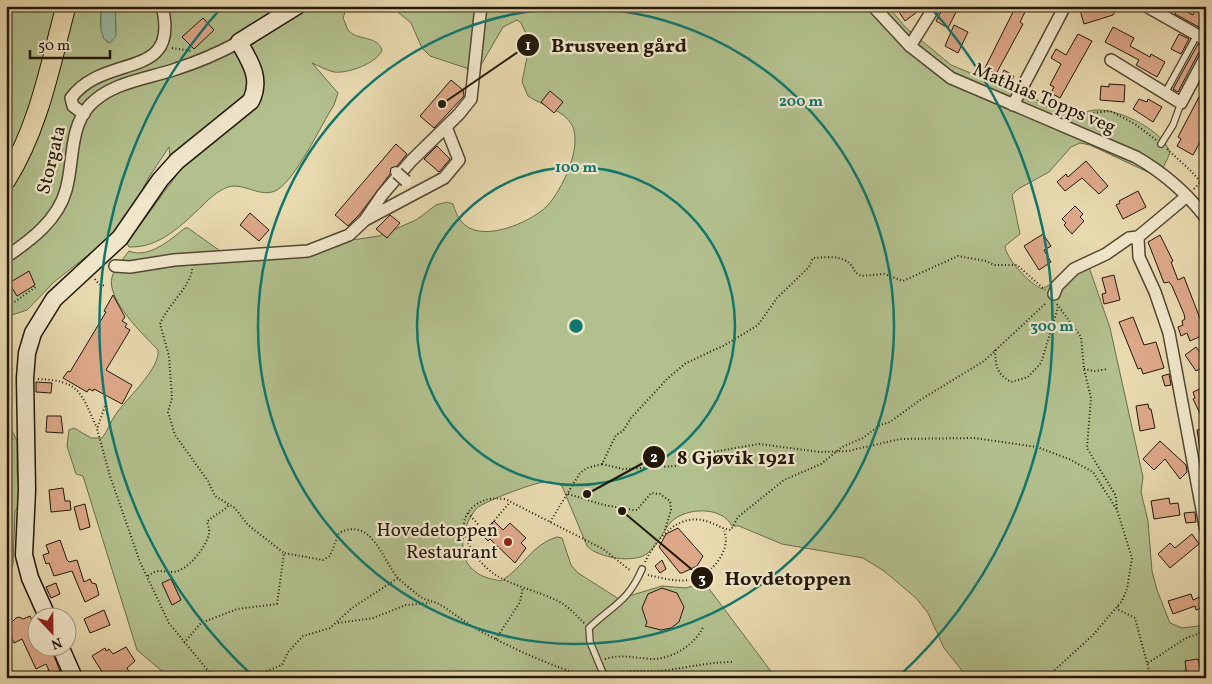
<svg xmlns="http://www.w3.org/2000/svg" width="1212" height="684" font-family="Vollkorn,serif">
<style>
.green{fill:#b2c08d;stroke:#6a6c4c}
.water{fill:#98bba4;stroke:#697a66}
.building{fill:#dda889;stroke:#22180a}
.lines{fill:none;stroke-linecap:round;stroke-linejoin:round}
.service-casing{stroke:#544833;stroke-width:8}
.minor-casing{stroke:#544833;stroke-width:14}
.secondary-casing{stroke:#22180a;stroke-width:19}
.trunk-casing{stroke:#22180a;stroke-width:21}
.path{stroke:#22180a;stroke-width:2;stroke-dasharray:1 2.5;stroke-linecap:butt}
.service{stroke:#f0e6ca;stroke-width:5.5}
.minor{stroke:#f0e6ca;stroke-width:11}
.secondary{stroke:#f0e6ca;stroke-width:16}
.trunk{stroke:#e8d9ae;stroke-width:19}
.minor-bridge-casing{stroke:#544833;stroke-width:14;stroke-linecap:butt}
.minor-bridge{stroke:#f0e6ca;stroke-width:11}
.ring{fill:none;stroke:#0f766e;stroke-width:2.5}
.poi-dot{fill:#8f2418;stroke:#f0e6ca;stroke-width:2}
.labels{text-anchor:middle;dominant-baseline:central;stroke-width:4.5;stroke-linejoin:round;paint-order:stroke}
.street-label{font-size:19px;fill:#22180a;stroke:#f0e6ca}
.poi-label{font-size:19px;fill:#22180a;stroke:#f0e6ca;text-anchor:end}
.centre{fill:#0f766e;stroke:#f0e6ca;stroke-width:2.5}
.ring-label{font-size:15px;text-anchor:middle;font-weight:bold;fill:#0f766e;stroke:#f0e6ca;stroke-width:4.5;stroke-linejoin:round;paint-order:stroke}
.leader{fill:none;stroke:#22180a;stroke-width:2}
.callout-dot{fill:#22180a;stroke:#f0e6ca;stroke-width:2}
.mark-label{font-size:15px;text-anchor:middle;font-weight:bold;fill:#fff}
.callout-label{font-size:20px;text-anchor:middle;font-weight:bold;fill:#22180a;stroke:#f0e6ca;stroke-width:4.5;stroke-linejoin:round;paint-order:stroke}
</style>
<rect width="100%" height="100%" fill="#e8d9ae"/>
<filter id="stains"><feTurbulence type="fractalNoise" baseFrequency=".004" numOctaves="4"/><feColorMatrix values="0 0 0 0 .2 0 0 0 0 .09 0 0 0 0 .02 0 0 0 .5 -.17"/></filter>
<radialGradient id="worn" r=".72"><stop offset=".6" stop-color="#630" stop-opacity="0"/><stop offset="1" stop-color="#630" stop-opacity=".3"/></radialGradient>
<!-- green -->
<path class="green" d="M6,6H101C101,18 98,34 108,43L116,30L115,6H347L343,18C345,21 346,27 348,30C357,41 377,35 382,50C378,63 347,74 334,72C326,70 319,66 312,63L338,93L334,105C321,125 296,179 277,190C261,199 244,182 228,187C219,190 210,198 203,205C182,225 160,248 129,247L127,243L178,173L170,157L169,147L149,177L121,229L54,282L27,310L6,317Z
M395,6H888L905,27L951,65L1069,113C1081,116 1088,109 1099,110C1121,110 1164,131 1170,153L1164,166L1152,174L1090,145L1080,143L1071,147L1049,172L1018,189L1012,195L1020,234L1005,246C1006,259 1030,284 1042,289L1084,266L1089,267L1110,328L1143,477L1141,492L1148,521L1152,571L1157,590L1170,623L1182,628L1206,625V656L1188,664L1181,678H968L944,648L928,613L916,598L884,571L863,558L782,544L739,526H732C722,506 686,507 671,522C663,531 658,545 648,553C635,564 598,558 587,546L562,486C556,483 551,481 544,482C533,483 482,502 476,509C462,526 455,558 476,572C483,578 493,579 501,581C523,568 532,544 557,537L562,538L571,565L578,573L619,599L662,586L686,588L704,582L776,678H170L137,650L83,476L76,474L67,446L69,430L74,428L91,438H102C108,431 110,422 116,414C126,399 161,368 158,350C144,335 106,300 112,277C115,268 123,259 129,251C149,259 170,240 185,228H188L223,253L249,255L379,236L416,220L436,205L447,202L453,204C455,210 457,216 461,221C479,245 530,223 547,206C562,190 583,147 572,125C564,110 541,105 528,96L522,82L530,42L521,23L517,20L503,27L481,65L469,69L430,56L422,48L411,23L399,13Z
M6,418L17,441V470L20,505L15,511L13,564L6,585Z"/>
<!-- water -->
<path class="water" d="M101,6H115L116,36L110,43L104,39L101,30Z"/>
<!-- building -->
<path class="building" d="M906,6H925L905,21L899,12Z
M944,6H959L948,28L936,21Z
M1016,6H1028L1020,22L1023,24L996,74L985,68Z
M1087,6H1118L1113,15L1084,24L1080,10L1088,8Z
M1197,6H1206V31L1175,14L1178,7L1193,15Z
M203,18L214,30L194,49L182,37Z
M954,25L968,32L958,53L945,46Z
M1113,27L1134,38L1130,46L1150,57L1151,54L1165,62L1157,77L1136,65L1139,60L1105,42Z
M1078,34L1092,41L1060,98L1051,93L1054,87L1050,85L1061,64L1051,58L1056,49L1066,55Z
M1179,34L1189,39L1181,54L1171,49Z
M1198,44L1206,49L1199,52L1178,92L1173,89Z
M1004,70L1014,76L1009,85L999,80Z
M451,80L463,90L464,96L434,128L420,116Z
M1109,84L1125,85L1124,102L1100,100L1101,86L1109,87Z
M550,91L563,102L554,113L541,102Z
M1199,97L1206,100V131L1193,155L1177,146L1181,139L1178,137Z
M1139,99L1147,102L1148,99L1162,107L1153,122L1133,109Z
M396,144L407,154L397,166L391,168L390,174L359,215L348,226L335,215Z
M437,146L450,159L439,172L424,159Z
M1086,161L1108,186L1099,194L1082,178L1065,191L1057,182L1066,174L1068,177Z
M1138,191L1146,207L1123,219L1116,205L1120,203L1119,201Z
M1075,206L1083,214L1080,217L1084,221L1072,234L1064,225L1066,223L1062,219Z
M250,213L269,230L259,241L240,225Z
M390,215L400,223L387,238L376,229Z
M1043,234L1051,246L1044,250L1051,262L1039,270L1024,246Z
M1160,235L1173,261L1171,262L1178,280L1184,277L1206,334L1190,341L1187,333L1181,336L1178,327L1183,325L1182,321L1185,319L1184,314L1172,286L1169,282L1164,283L1148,242Z
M29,271L35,285L17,296L9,283Z
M1114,275L1120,300L1104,304L1102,294L1106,293L1102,278Z
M113,295L125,317L122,321L127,324L125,327L130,330L106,370L132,385L122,404L94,389L93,391L89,389L87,392L63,378L68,371L70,372L106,312L104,311Z
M1133,317L1144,345L1156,342L1164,368L1143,374L1141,368L1138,369L1119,322Z
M1196,347L1203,357L1206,355V377L1200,369L1196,371L1185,355Z
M1169,374L1171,385L1165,386L1162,376Z
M36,382L52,383L51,393L36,392Z
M1206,386V426L1193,399L1195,398L1193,392Z
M1148,404L1149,409H1151L1155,428L1140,431L1136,406Z
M47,416H61L63,433L46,432Z
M1206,428V456H1201L1197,430Z
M1160,441L1186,465L1187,472L1180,479L1165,459L1154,470L1143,459Z
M63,488L65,501H70L71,510L51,512L49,490Z
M1169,498L1170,504L1178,503L1180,515L1154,519L1151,501Z
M85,504L90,527L80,530L74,507Z
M1195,512L1196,522L1186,523L1184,513Z
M494,521L503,530L510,523L526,538L521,543L526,548L515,563L490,539L488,541L481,534Z
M678,528L703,556L697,566L682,573H680L659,547L666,534Z
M1192,534L1199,544L1170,568L1158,554L1170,543L1175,548Z
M60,540L67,560L69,562L77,560L84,582L90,579L92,583L96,584L99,595L85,602L72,571L54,576L49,563L46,564L43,555L49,553L46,545Z
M662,560L666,569L660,573L655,566Z
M171,579L181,600L172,605L162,583Z
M56,583L60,594L51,598L46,587Z
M662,588L677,593L684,607L679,622L671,628L661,630L645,626L647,623L642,608L648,594Z
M1191,594L1193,600L1202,596L1206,606L1196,610L1195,606L1173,614L1168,601Z
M104,610L110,625L90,633L84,619Z
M30,616L38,632V646H50L60,671L51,675L46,664L36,669L22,639L14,643L7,627L16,618L19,617L23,619Z
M126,647L135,661L127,668L132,678H106L92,656L105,648L106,651L109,649L113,654Z
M1198,659L1201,672L1187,675L1185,661Z"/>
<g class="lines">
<defs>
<path id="service" d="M1165,93L1197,35
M1161,144L1173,125L1181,103
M605,678L590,642L589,628C613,605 628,602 642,569"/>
<path id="minor" d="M873,6L910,46L951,78L1136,157C1164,173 1186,192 1206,218
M1146,6L1206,40
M910,46L935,6
M1111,60L1181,103L1206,56
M1013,105L1065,6
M84,114L73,106L71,98C105,52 181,82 162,6
M1187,196L1138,237L1139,257L1155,292L1169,333L1206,531
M365,220L444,178L459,160L446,127
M6,257C31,240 58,220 66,190C74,162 69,129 89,106C111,82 147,79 176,69C198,62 219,53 239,42
M115,266L130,267L174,260L308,251L349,235L365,220L382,195L411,161L459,114L471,99L481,6
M1054,294L1057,286L1074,269L1106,254L1129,238L1138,237"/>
<path id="secondary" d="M47,616L30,578L24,555L27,490L25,378L27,353L33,333L54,299L120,238L160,180L177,161L251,101C262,78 250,62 239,42L297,6
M60,646L74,678"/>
<path id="trunk" d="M6,180C39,127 50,66 66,6"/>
</defs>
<!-- service casing -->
<use href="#service" class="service-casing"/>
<!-- minor casing -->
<use href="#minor" class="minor-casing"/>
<!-- secondary casing -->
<use href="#secondary" class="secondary-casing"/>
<!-- trunk casing -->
<use href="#trunk" class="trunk-casing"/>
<!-- path -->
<path class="path" d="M261,8L263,6
M172,48L192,51
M1046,106L1073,115L1110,111L1135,124L1156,140
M1167,149L1191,171L1206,188
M1194,189L1206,176
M192,269C191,286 167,306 160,324L169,356L172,398L168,412L175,435L208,481L215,496L235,508L248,525L284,553
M95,279L99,284L105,286
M1057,304L1081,337L1084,369L1091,398L1087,448L1116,496L1117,510
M6,308L37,286
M995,350C996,367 996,373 1011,382L1028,377L1041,363L1058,307
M1084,369L1095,371L1108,369
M38,379C81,381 80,392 97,428
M106,403L97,429L110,476L140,562L169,623L214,678
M6,436L13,440
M602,464L623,469L676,466L707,453L759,444L820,452L848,451L900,439L974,438L1037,447L1069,459L1093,472L1117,510L1132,558L1127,589L1122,601L1093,635L1046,678
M568,494L604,505L634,510H637L651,493L660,494L670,501L671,510L665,530
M468,513L484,531
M550,522L580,473L587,468L602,464L616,435L623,431L631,418L667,379L686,363L725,345L758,325L777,298L809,267L813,258C830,257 848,254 855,272L861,276L884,274L903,281L958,256L986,261L994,265H1017L1045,290
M483,534L510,502
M645,562C657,538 679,511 709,522C718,525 722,529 731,530L738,517L784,480L821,464L842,447L863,438L880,425L890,422L920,400L984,361L1046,303
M648,575C660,578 681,583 694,579C712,574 732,549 724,531
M148,576C158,568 162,572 173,572C188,571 206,547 209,534C210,530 208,525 207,522C215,514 223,512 229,505
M1118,606L1119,610L1135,618L1151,678
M338,623L373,618L406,605L430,603
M584,623C576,615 568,606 558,601C538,591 512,586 494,574C475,560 450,527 473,507C484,498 492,498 505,499L603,549L631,571
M496,639L520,602L523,587
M184,643L201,623L237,609L277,604L284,553L323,560L330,556L339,533C372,516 382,560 398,578C404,584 412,590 418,595C424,600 432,601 439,604C454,613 468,625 484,633C517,651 553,666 589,678
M605,659C621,654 635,658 652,659C672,659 695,645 703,627
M1148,663L1186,638L1206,631
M613,675C628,669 644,672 660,671C686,668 707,662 734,662
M254,678L262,673L282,665L288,652L303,636L330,628L352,608L398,578"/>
<!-- service -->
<use href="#service" class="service"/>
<!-- minor -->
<use href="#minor" class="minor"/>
<!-- secondary -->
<use href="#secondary" class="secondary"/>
<!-- trunk -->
<use href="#trunk" class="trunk"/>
<defs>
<path id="minor-bridge" d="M397,173L406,181"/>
</defs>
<!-- minor-bridge casing -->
<use href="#minor-bridge" class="minor-bridge-casing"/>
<!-- minor-bridge -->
<use href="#minor-bridge" class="minor-bridge"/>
</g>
<!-- distance rings -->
<g class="ring">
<circle cx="576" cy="326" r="159"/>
<circle cx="576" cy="326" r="318"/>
<path d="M254 677A476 476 0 0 1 222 7M930 7A476 476 0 0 1 898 677"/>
</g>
<!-- markers -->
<circle class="poi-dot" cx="508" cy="542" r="5"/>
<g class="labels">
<!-- street labels -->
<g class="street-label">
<text transform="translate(1044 99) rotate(23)">Mathias Topps veg</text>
<text transform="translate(52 160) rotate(-76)">Storgata</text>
</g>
<!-- poi labels -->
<g class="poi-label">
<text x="498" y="531">Hovedetoppen<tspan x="498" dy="22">Restaurant</tspan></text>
</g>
</g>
<circle cx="576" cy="326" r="8" class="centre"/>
<g class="ring-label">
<text x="801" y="106">200 m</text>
<text x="576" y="172">100 m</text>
<text x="1052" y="331">300 m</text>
</g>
<!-- callouts -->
<path class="leader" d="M442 104L528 45M587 494L654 457M622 511L702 578"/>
<g class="callout-dot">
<circle cx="442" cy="104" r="5"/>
<circle cx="587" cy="494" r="5"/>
<circle cx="622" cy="511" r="5"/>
<circle cx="528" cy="45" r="12"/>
<circle cx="654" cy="457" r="12"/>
<circle cx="702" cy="578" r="12"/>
</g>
<g class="mark-label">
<text x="528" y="50">1</text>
<text x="654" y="462">2</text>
<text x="702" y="583">3</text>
</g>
<g class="callout-label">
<text x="619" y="52">Brusveen gård</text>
<text x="736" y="464">8 Gjøvik 1921</text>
<text x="788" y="585">Hovdetoppen</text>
</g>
<!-- margin -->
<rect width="1212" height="684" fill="none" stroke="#e8d9ae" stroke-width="25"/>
<rect x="8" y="8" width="1197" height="669" fill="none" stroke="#22180a" stroke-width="2.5"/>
<rect x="12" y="12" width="1187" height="659" fill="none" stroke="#22180a"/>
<!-- north arrow -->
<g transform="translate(52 632) rotate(158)"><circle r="24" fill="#f0e6ca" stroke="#9e947d"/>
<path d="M0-4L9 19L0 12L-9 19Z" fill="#8f2418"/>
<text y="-8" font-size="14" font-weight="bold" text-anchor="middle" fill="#22180a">N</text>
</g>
<!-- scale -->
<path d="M30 50v8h80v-8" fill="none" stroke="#22180a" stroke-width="2.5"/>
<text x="38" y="50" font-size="15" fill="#22180a" stroke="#f0e6ca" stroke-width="4" paint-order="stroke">50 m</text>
<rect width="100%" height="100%" filter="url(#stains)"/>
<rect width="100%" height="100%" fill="url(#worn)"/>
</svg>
